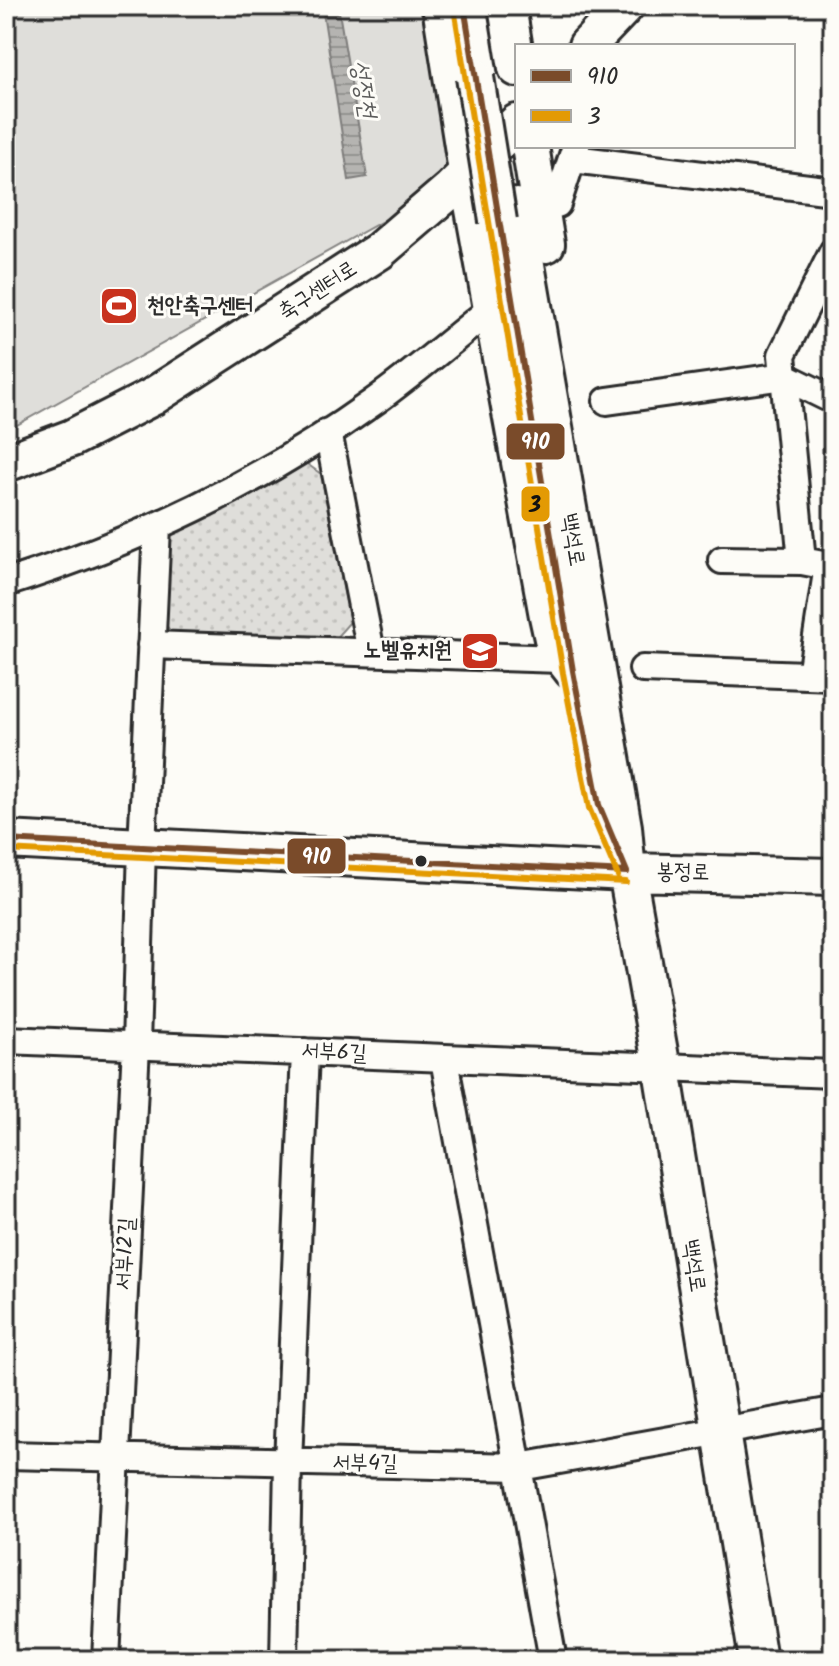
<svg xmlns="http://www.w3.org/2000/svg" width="839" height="1666" font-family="Kalam,'Poor Story',sans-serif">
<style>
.grass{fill:url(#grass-dots);stroke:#858482;stroke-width:2}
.pitch{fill:#dfdeda;stroke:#858482;stroke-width:2}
.water{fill:url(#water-rules);stroke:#7e7d7b;stroke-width:2}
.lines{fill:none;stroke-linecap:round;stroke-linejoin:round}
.street-casing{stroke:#2b2b2b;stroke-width:32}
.secondary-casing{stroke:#2b2b2b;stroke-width:42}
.street{stroke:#fdfcf7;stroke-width:26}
.secondary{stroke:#fdfcf7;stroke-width:36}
.secondary-bridge-casing{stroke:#2b2b2b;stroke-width:42;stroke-linecap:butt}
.secondary-bridge{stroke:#fdfcf7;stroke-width:36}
.bus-1-casing{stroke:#fdfcf7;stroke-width:12}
.bus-2-casing{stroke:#fdfcf7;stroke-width:12}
.bus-1{stroke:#7a4b2a;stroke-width:6}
.bus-2{stroke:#e39a04;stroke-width:6}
.bus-dot{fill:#2b2b2b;stroke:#fdfcf7;stroke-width:3}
.labels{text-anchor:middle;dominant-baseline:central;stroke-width:6;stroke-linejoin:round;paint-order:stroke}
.street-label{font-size:22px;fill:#2b2b2b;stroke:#fdfcf7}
.poi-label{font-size:22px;font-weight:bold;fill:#2b2b2b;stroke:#fdfcf7;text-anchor:start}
.water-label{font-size:24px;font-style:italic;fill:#5b5b5a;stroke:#fdfcf7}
.line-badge{stroke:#fdfcf7;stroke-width:3}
.badge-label{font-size:22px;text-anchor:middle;font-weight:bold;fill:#fff}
.pale-badge-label{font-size:22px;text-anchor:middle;font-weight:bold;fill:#111}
</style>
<defs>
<pattern id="grass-dots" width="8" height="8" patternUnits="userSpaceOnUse" patternTransform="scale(2)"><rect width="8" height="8" fill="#dfdeda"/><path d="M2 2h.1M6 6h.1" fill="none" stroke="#c0bfbb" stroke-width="1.8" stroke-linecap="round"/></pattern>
<pattern id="water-rules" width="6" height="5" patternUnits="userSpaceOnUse" patternTransform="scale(2)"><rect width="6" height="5" fill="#b5b4b1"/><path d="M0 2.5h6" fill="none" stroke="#939390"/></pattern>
</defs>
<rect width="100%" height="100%" fill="#fdfcf7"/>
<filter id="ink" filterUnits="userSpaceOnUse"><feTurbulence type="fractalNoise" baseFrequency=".0125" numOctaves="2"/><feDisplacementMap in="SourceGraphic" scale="16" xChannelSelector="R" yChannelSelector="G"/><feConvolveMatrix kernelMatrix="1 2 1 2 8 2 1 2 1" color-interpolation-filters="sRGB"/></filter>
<g filter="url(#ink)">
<!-- grass -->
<path class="grass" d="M303,461L321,474L350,622L333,641L172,633L163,621L168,537Z"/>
<!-- pitch -->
<path class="pitch" d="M6,6H427L456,180L6,431Z"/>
<!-- water -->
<path class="water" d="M322,6H338L367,177L349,180Z"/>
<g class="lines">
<defs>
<path id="street" d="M573,159L833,191
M557,204L576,146
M607,401L784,376L833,400
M328,432L371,652
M722,560L802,561L833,567
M802,561L782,355L833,252
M6,583C134,543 262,482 372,403C413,374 452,340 491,309
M151,645L561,659
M643,669L833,676
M811,675L828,566
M6,1040L833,1074
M444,1059L553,1660
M6,1455L520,1467L833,1411
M106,1660L136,1045L142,847L157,527
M284,1660L288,1463L305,1052"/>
<path id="secondary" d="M441,6L467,171L548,616L555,648L573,671
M507,6L517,68
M587,46L625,6
M530,146L546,244
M516,207L623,827L627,872L662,1069L758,1660
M6,463L72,438L152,397L379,251L450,190L517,123
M6,840L627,872L833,877"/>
</defs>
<!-- street casing -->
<use href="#street" class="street-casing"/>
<!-- secondary casing -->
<use href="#secondary" class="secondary-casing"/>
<!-- street -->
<use href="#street" class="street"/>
<!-- secondary -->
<use href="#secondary" class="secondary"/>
<defs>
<path id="secondary-bridge" d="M475,77L498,221"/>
</defs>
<!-- secondary-bridge casing -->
<use href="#secondary-bridge" class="secondary-bridge-casing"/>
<!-- secondary-bridge -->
<use href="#secondary-bridge" class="secondary-bridge"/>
<defs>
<path id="bus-1" d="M464,6L573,671L599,805L627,872
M6,840L627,872"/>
<path id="bus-2" d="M454,8L563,673L589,808L618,876
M6,850L626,882"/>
</defs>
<!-- bus-1 casing -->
<use href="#bus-1" class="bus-1-casing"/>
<!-- bus-2 casing -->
<use href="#bus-2" class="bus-2-casing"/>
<!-- bus-1 -->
<use href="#bus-1" class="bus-1"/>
<!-- bus-2 -->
<use href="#bus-2" class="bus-2"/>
</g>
</g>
<!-- icons -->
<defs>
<symbol id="stadium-square" viewBox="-11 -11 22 22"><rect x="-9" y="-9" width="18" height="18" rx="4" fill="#c8321e" stroke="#fdfcf7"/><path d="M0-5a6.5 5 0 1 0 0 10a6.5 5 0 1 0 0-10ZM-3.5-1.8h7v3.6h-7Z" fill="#fff"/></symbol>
<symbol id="school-square" viewBox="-11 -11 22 22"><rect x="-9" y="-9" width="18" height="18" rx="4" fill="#c8321e" stroke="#fdfcf7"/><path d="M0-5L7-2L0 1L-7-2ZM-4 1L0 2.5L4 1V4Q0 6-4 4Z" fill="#fff"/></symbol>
</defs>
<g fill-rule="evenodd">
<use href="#stadium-square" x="97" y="284" width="44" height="44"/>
<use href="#school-square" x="458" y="629" width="44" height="44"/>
</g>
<!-- markers -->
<circle class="bus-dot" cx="421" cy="861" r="7"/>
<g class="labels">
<!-- street labels -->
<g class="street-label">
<text transform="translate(318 291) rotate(-33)">축구센터로</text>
<text transform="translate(572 540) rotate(80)">백석로</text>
<text transform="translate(683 873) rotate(1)">봉정로</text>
<text transform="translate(334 1053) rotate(3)">서부6길</text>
<text transform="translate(126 1254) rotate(-87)">서부12길</text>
<text transform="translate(693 1266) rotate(81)">백석로</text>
<text transform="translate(365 1464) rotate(1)">서부4길</text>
</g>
<!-- poi labels -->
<g class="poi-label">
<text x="147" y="306">천안축구센터</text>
<text x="452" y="651" text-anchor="end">노벨유치원</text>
</g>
<!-- water labels -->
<g class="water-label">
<text transform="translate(363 89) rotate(81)">성정천</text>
</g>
</g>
<g class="line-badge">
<rect x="505" y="422" width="61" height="39" rx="8" fill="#7a4b2a"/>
<rect x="520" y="485" width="31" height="38" rx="8" fill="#e39a04"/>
<rect x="286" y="837" width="61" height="38" rx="8" fill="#7a4b2a"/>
</g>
<g class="badge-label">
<text x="535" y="449">910</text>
<text x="316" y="864">910</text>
</g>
<g class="pale-badge-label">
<text x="535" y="512">3</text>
</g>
<!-- margin -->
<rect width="839" height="1666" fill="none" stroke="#fdfcf7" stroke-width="32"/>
<rect x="16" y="16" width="807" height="1634" fill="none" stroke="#2b2b2b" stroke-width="3" filter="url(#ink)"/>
<!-- legend -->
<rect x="515" y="44" width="280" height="104" fill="#fdfcf7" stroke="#a9a8a5" stroke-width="2"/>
<rect x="531" y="70" width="40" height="12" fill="#7a4b2a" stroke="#a9a8a5" stroke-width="2"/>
<text x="587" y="84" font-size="24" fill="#2b2b2b">910</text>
<rect x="531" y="110" width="40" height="12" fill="#e39a04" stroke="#a9a8a5" stroke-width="2"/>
<text x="587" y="124" font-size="24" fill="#2b2b2b">3</text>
</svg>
